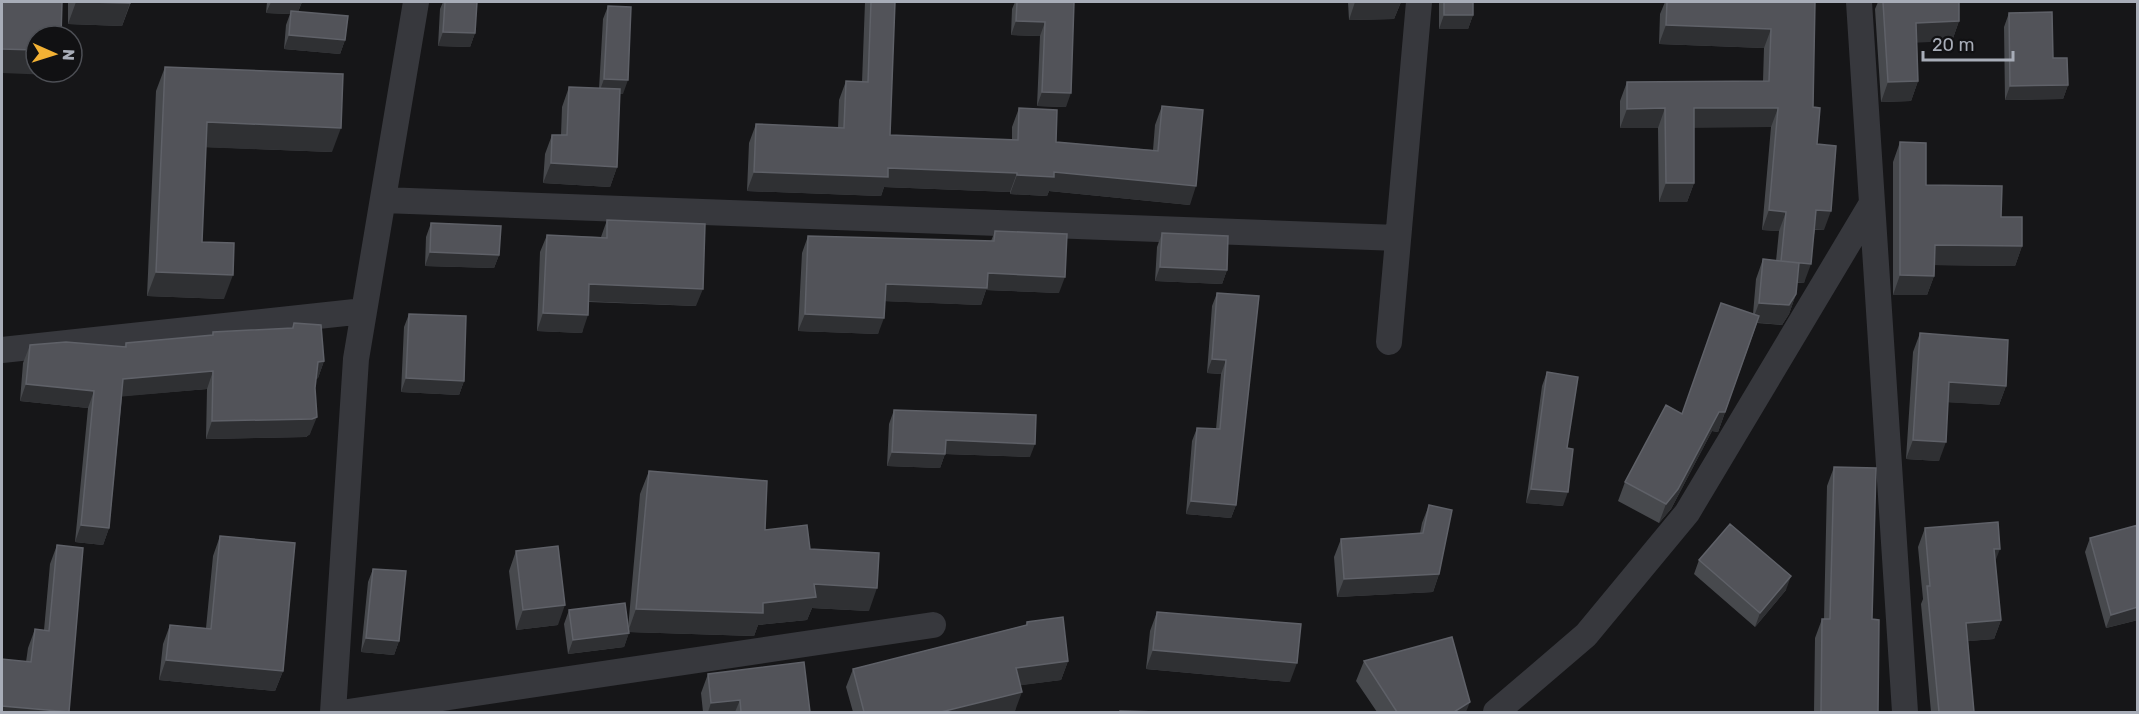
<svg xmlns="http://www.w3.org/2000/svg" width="2139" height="714" font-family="Rubik,sans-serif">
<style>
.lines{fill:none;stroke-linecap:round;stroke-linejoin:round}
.minor{stroke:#37383d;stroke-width:26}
.wall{fill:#47494d}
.shaded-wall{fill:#2f3033}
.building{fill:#525359;stroke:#5f6168;stroke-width:1.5}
</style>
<rect width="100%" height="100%" fill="#161618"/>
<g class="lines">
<!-- minor -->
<path class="minor" d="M1859,2L1905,712
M383,200L1398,238
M1389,342L1419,2
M2,350L364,311
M333,712L356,359L416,2
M348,712L933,625
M1496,712L1586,635L1687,513L1871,205"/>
</g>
<!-- wall -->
<path class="wall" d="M68,2H131L122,26L68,24Z
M267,2H302L298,12L345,40L340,54L284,49L286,25L290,14L266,13Z
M443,2H477L475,33L470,47L438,46L440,9Z
M865,2H895L890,135L1012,140V127L1019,108L1056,142L1153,150L1155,125L1162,106L1190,205L1049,191L1047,196L1010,194V192L884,187L881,196L747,191L749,143L756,124L838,128L839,100L846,81L862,82Z
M1015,2H1074L1066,107L1037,106L1040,36L1011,35L1012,9Z
M1348,2H1401L1394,19L1349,20Z
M1439,2H1473V15L1468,29H1439Z
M1665,2H1815L1813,107L1824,230H1815L1804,283H1797L1796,294L1789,314L1782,325L1757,323L1718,432L1712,431L1671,509L1659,523L1618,501L1625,482L1682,414L1753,314L1756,279L1763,259L1776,261L1779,231L1762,230L1771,127H1694V183L1687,202H1659L1658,128H1620V101L1627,82L1763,81L1764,48L1659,44L1660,14Z
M1878,2H1959V21L1952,41L1917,42L1918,81L1911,101L1881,102L1875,9Z
M608,6L623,94H620L617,167L610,187L543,183L545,154L552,135H561L562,107L569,87L599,89L603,19Z
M2009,13L2053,58L2068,85L2063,99L2005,100L2004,27Z
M165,67L332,152L206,147L202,242L224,299L147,296L156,91Z
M1900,142L1926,185L2001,217L2022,246L2015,266L1934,265V276L1927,295H1893V162Z
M607,220L696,306L589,302L582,333L537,331L540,252L547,235L601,237Z
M431,223L499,255L494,268L425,266L426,237Z
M995,231L1059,293L986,290L981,305L885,301L878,334L798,331L802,253L808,236L991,241Z
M1162,233L1227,270L1222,284L1155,281L1157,247Z
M1217,293L1259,296L1236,505L1231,518L1186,514L1192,441L1197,428L1216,429L1221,374L1207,373L1212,306Z
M409,314L464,381L459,395L401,392L404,327Z
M294,323L324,361L318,378L316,379L310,434L306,437L206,439L207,389L122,396L109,528L103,545L75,542L88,408L20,401L23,363L30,345L124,347L126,343L212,335L213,332L292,328Z
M1920,333L2006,386L1999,405L1948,402L1939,461L1906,459L1913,352Z
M1547,372L1567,448L1563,506L1526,503L1542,386Z
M894,410L1030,457L945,454L940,468L887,466L889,424Z
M1834,467L1872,619L1878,712H1814L1815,638L1822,619H1824L1827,486Z
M649,471L765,530L810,549L869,611L812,608L807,620L758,625L754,636L629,632L624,647L568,654L564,624L569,610L628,629L640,494Z
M1429,505L1439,574L1433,592L1337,597L1334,557L1341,539L1420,533L1422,523Z
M1925,528L1995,561L2001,620L1994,639L1968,641L1974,712H1931L1921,604L1923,599L1918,547Z
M220,536L283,671L275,691L159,680L163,644L170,625L206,628L213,556Z
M2090,538L2138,620L2106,628L2085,552Z
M57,545L69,712L26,662L28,648L35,629L44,630L50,564Z
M516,551L558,625L516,630L509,571Z
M1699,560L1786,590L1755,627L1694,574Z
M373,569L399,641L394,655L361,652L368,582Z
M1157,612L1290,682L1146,669L1150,631Z
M1027,622L1068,661L1061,680L1020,685L1015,711L1010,712H853L846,687L853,669L1026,625Z
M1364,661L1466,712H1377L1356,681Z
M708,674L810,712H703L701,693Z"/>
<!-- shaded-wall -->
<path class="shaded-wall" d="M76,2H90L130,3L122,26L68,24Z
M271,2H302L297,14L291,11L290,14L266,13Z
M1355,2H1401L1394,19L1349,20Z
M1444,15H1473L1468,29H1439Z
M1016,21L1045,22L1040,36L1011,35Z
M1959,21L1952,41L1909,43L1916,23Z
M1666,25L1771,29L1764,48L1659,44Z
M443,32L475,33L470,47L438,46Z
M289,35L345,40L340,54L284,49Z
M2,49L36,50V72H52L51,75L2,73Z
M604,79L628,80L623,94L599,93Z
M1918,81L1911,101L1881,102L1888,82Z
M2068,85L2063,99L2005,100L2010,86Z
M1042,92L1071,93L1066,107L1037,106Z
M1665,108L1658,128H1620L1627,109Z
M1694,108H1778L1771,127L1687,128Z
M207,122L341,128L332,152L198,147Z
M551,163L617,167L610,187L543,183Z
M888,168L1017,173L1010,192L884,187L881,196L747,191L754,172Z
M1054,172L1196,186L1190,205L1049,191L1047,196L1010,194L1017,175Z
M1666,183H1694L1687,202H1659Z
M1769,210L1786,212L1779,231L1762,230Z
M1816,210L1831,211L1824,230L1809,229Z
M1935,245L2022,246L2015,266L1928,265Z
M430,252L499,255L494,268L425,266Z
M1781,262L1811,264L1804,283L1774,281Z
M1160,267L1227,270L1222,284L1155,281Z
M156,272L233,275L224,299L147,296Z
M988,273L1065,277L1059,293L986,290L981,305L880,301L886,284Z
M1900,275L1934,276L1927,295H1893Z
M589,284L703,289L696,306L583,301Z
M1796,294L1789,314L1782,325L1752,322L1759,303Z
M543,313L588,315L582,333L537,331Z
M805,314L884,318L878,334L798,331Z
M1212,359L1226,360L1221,374L1207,373Z
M324,361L318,378L311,379L318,362Z
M213,371L207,389L117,397L123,379Z
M406,378L464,381L459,395L401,392Z
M1949,382L2006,386L1999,405L1942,402Z
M26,384L94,391L88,408L20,401Z
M1719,412H1725L1718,432L1712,431L1671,509L1659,523L1666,504Z
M317,417L310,434L306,437L206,439L212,421Z
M946,440L1035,444L1030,457L945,454L940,468L887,466L892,452Z
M1913,440L1946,442L1939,461L1906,459Z
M1531,489L1568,492L1563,506L1526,503Z
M1191,501L1236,505L1231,518L1186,514Z
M81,525L109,528L103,545L75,542Z
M1994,549H2000L1993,567Z
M1439,574L1433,592L1337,597L1344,579Z
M1791,576L1786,590L1755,627L1760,613Z
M814,584L877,588L869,611L812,608L807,620L758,625L754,636L628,632L636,609L763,603Z
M565,605L558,625L516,630L523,610Z
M2138,607V620L2106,628L2111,615Z
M2001,620L1994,639L1959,642L1966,623Z
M629,633L624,647L568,654L573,640Z
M366,638L399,641L394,655L361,652Z
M1153,650L1297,663L1290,682L1146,669Z
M166,660L283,671L275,691L159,680Z
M1068,661L1061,680L1009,687L1016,668Z
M1022,692L1015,711L1010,712H941Z
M740,700L735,712H708L711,703Z
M1470,702L1466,712H1454Z
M2,706L69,712H2Z"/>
<!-- building -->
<path class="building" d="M2,2H62L61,36H36V50L2,49Z
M90,2H131L130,3Z
M445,2H477L475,33L443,32Z
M871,2H895L890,135L1018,140L1019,108L1057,110L1056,142L1158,151L1162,106L1203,110L1196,186L1054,172V177L1017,175V173L888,168V177L754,172L756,124L844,128L846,81L868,82Z
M1017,2H1074L1071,93L1042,92L1045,22L1016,21Z
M1444,2H1473V15H1444Z
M1667,2H1815L1813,107L1820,108L1817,144L1836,146L1831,211L1816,210L1811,264L1781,261L1786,212L1769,210L1778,108H1694V183H1666L1665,108L1627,109V82L1769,81L1771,29L1666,25Z
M1883,2H1959V21L1916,23L1918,81L1888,82Z
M608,6L631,7L628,80L604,79Z
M291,11L348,16L345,40L289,35Z
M2052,12L2053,58H2067L2068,85L2010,86L2009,13Z
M165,67L343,74L341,128L207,122L202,242L234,243L233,275L156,272Z
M569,87L620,89L617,167L551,163L552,135H567Z
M1900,142L1926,143V185L2002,186L2001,217H2022V246L1935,245L1934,276L1900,275Z
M607,220L705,224L703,289L589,284L588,315L543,313L547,235L607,238Z
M431,223L501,226L499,255L430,252Z
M995,231L1067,234L1065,277L988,273L987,288L886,284L884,318L805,314L808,236L994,241Z
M1162,233L1228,236L1227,270L1160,267Z
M1763,259L1799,263L1796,294L1789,305L1759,303Z
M1217,293L1259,296L1236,505L1191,501L1197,428L1220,429L1226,360L1212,359Z
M1721,303L1759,316L1725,412H1719L1678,489L1666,504L1625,482L1666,405L1682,414Z
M409,314L466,316L464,381L406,378Z
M294,323L321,325L324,361L318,362L315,388L317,417L312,419L212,421L213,371L123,379L109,528L81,525L94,391L26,384L30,345L66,342L126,347V343L213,335V332L293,328Z
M1920,333L2008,340L2006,386L1949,382L1946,442L1913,440Z
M1547,372L1578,377L1567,448L1573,449L1568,492L1531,489Z
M894,410L1036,415L1035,444L946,440L945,454L892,452Z
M1834,467L1876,468L1872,619L1879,620L1878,712H1821L1822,619H1830Z
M649,471L767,481L765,530L807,525L810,549L879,553L877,588L814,584L816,597L763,603V613L636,609Z
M1429,505L1452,510L1439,574L1344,579L1341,539L1423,533Z
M1998,522L2000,549H1994L2001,620L1966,623L1974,712H1939L1927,586H1930L1925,528Z
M1730,524L1791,576L1760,613L1699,560Z
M2138,525V607L2111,615L2090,538Z
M220,536L295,543L283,671L166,660L170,625L211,629Z
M57,545L83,548L69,712L2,706V659L31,662L35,629L49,631Z
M558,546L565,605L523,610L516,551Z
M373,569L406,571L399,641L366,638Z
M625,603L629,633L573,640L569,610Z
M1157,612L1301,624L1297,663L1153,650Z
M1063,617L1068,661L1016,668L1022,692L941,712H864L853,669L1027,625V622Z
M1452,637L1470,702L1454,712H1397L1364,661Z
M804,662L810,712H741L740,700L711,703L708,674Z
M1120,711L1159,712H1120Z"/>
<!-- border -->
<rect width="2139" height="714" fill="none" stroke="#a8adb8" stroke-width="6"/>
<!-- north arrow -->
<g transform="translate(54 54) rotate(93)"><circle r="28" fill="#111113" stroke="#4d4f55" stroke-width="1.5"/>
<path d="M0-4.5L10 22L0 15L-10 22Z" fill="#f2b134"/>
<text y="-9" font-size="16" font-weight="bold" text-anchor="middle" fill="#a8adb8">N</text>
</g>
<!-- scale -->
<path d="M1923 51v9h90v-9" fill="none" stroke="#a8adb8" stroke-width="3"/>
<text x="1932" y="51" font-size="18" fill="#a8adb8" stroke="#111113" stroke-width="4.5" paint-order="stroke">20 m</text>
</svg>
